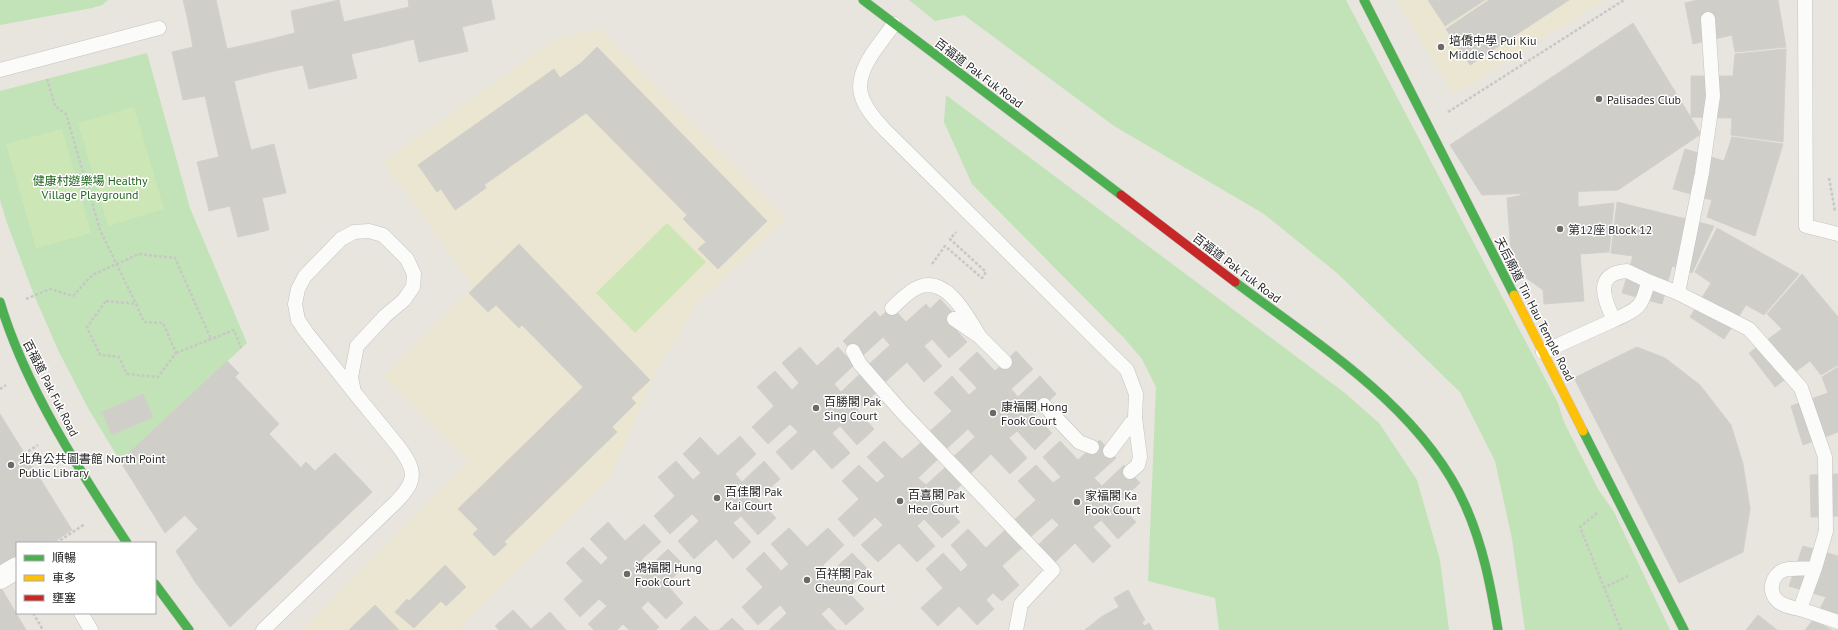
<svg xmlns="http://www.w3.org/2000/svg" width="1838" height="630" font-family="'PT Sans','Noto Sans TC',sans-serif">
<style>
.education{fill:#eae6d2}
.green{fill:#c2e3b7}
.pitch{fill:#cce7b5}
.building{fill:#d0cec9;stroke:#d2d0ca}
.lines{fill:none;stroke-linecap:round;stroke-linejoin:round}
.lane-casing{stroke:#c4c3c3;stroke-width:15}
.street-casing{stroke:#c4c3c3;stroke-width:23}
.fast-casing{stroke:#c4c3c3;stroke-width:10}
.slow-casing{stroke:#c4c3c3;stroke-width:10}
.jam-casing{stroke:#c4c3c3;stroke-width:10}
.path{stroke:#c8c7c6;stroke-width:2.5;stroke-dasharray:3 2;stroke-linecap:butt}
.lane{stroke:#fbfbfa;stroke-width:14}
.street{stroke:#fbfbfa;stroke-width:22}
.fast{stroke:#4caf50;stroke-width:9}
.slow{stroke:#ffc107;stroke-width:9}
.jam{stroke:#c62828;stroke-width:9}
.lane-bridge-casing{stroke:#c4c3c3;stroke-width:15;stroke-linecap:butt}
.lane-bridge{stroke:#fbfbfa;stroke-width:14}
.poi-dot{fill:#6b6a68;stroke:#fff;stroke-width:1.5}
.labels{text-anchor:middle;dominant-baseline:central;stroke-width:3;stroke-linejoin:round;paint-order:stroke}
.poi-label{font-size:12px;fill:#282828;stroke:#fff;text-anchor:start}
.street-label{font-size:12px;fill:#282828;stroke:#fff}
.park-label{font-size:12px;fill:#1e631b;stroke:#fff}
</style>
<rect width="100%" height="100%" fill="#e7e5de"/>
<!-- education -->
<path class="education" d="M1396,0H1428L1445,26L1485,0H1489L1446,29L1470,65L1569,0H1604L1454,95Z
M600,29L786,219L697,304L657,369L610,478L458,630H302L468,462L383,377L474,287L383,162L557,38Z"/>
<!-- green -->
<path class="green" d="M0,0H108L102,5L92,8L0,25Z
M909,0H1346L1558,403L1564,422L1598,489L1614,512L1670,630H1525L1512,539L1495,461L1460,392L1337,273L1264,214L1114,126L964,15L935,21Z
M147,53L190,208L247,343L120,461L88,408L59,352L34,295L7,223L0,200V91Z
M946,95L1345,393L1379,423L1417,480L1440,560L1449,630H1219L1215,598L1148,581L1156,387L1142,359L1124,338L972,184L944,122Z"/>
<!-- pitch -->
<path class="pitch" d="M134,107L164,209L108,226L78,123Z
M62,129L91,233L36,248L6,144Z
M667,223L706,262L635,333L596,293Z"/>
<!-- building -->
<path class="building" d="M183,0H216L218,9L187,16Z
M339,0L344,22L374,15L382,47L351,54L357,78L309,89L303,65L274,71L267,40L295,33L291,11Z
M408,0H491L495,19L462,27L468,51L419,62L414,39L382,47L374,15L409,7Z
M1428,0H1485L1445,26Z
M1489,0H1569L1470,65L1446,29Z
M1697,0H1778L1786,47L1735,52L1732,35L1693,44L1685,3Z
M218,9L227,49L267,40L274,71L234,81L243,119L212,127L205,96L183,100L172,52L193,47L187,16Z
M1633,23L1701,134L1618,190L1482,195L1450,145Z
M597,47L767,221L718,269L698,249L706,242L683,219L687,215L586,113L484,185L486,188L455,210L441,189L437,192L418,165L554,69L560,78L581,63Z
M1786,49L1783,142L1731,135L1732,118L1691,117V76H1733L1735,54Z
M243,119L251,150L274,144L286,193L262,198L269,230L238,237L230,206L209,211L197,162L219,157L212,127Z
M1732,137L1783,144L1755,236L1707,217L1712,200L1673,189L1685,149L1724,161Z
M1538,167L1578,168V207L1614,203L1609,252L1580,254L1584,301L1544,304L1543,290L1525,277L1513,278L1507,198L1519,196L1540,179Z
M1617,202L1714,226L1692,273L1672,266L1662,304L1622,293L1633,256L1611,253Z
M1717,228L1799,274L1764,315L1746,305L1724,339L1690,317L1711,283L1695,272Z
M519,244L650,380L631,398L636,403L612,427L617,432L504,542L507,544L494,556L473,534L478,529L458,509L583,387L522,325L519,328L496,305L488,312L469,293Z
M1802,274L1838,317V365L1821,375L1810,361L1775,387L1749,353L1782,329L1767,314Z
M940,299L957,317L950,323L967,342L949,358L932,339L924,346L942,366L924,382L907,362L883,384L867,366L890,345L883,337L859,359L843,341L875,311L880,317L892,307L906,322L926,304L930,309Z
M800,347L817,366L838,347L854,365L834,384L841,392L862,372L879,390L857,410L874,429L857,445L840,426L832,433L850,453L832,469L814,449L792,470L776,452L798,432L790,424L768,444L752,427L774,406L757,387L775,371L792,390L799,383L782,363Z
M1637,347L1665,358L1700,385L1731,425L1743,464L1750,509L1743,552L1679,583L1574,378Z
M1016,351L1033,369L1011,389L1018,397L1040,376L1056,394L1034,415L1052,433L1035,450L1017,431L1009,438L1027,458L1010,474L991,454L968,476L952,458L975,437L968,429L944,451L928,433L952,411L934,393L952,376L969,395L977,388L959,369L977,352L995,371Z
M227,361L239,373L235,377L279,424L269,434L301,468L306,462L315,471L335,453L372,492L230,627L196,583L176,551L198,529L185,515L165,533L120,461Z
M1838,367V432L1803,445L1791,406L1828,393L1822,377Z
M143,394L153,417L112,435L102,412Z
M0,414L72,530L52,543H17V564L0,575Z
M269,434L301,468L306,462L315,471L335,453L372,492L230,627L196,583L176,551L198,529L181,511L218,477L246,507L222,531L237,546L286,499L245,455Z
M740,436L756,454L735,474L742,482L764,461L780,479L758,499L776,518L758,535L741,516L733,523L751,542L733,559L716,539L694,559L678,541L699,521L692,514L670,534L654,516L675,496L658,477L676,461L693,480L701,473L683,454L700,437L718,456Z
M924,440L940,457L918,478L926,485L948,465L964,482L942,503L960,522L942,538L924,519L917,526L935,546L917,562L899,543L878,562L861,545L883,525L875,517L854,537L838,519L859,499L842,481L859,465L877,483L885,476L867,457L884,441L902,459Z
M1100,440L1116,458L1094,478L1102,486L1124,465L1140,483L1118,503L1136,522L1118,539L1101,520L1093,527L1111,546L1093,563L1075,543L1052,565L1036,547L1059,525L1052,518L1028,539L1012,522L1036,500L1018,481L1036,465L1053,483L1061,477L1043,457L1060,441L1078,460Z
M1838,474V516L1811,517L1810,475Z
M608,522L625,541L644,524L661,542L642,559L649,567L668,549L685,566L666,584L683,603L666,619L648,601L641,608L659,627L656,630H629L623,624L617,630H594L588,624L607,606L599,599L580,617L564,599L583,581L566,563L583,547L601,565L608,558L590,539Z
M789,528L807,547L828,528L844,545L823,565L830,573L852,553L869,570L846,590L864,609L846,625L829,607L821,614L836,630H769L787,613L780,605L758,625L742,607L763,587L746,569L764,552L781,571L789,564L771,544Z
M1007,528L1024,546L1002,566L1019,585L1002,601L993,593L986,600L994,609L977,625L959,606L938,626L921,608L943,588L926,569L943,553L961,572L968,565L951,545L968,529L986,548Z
M1803,546L1838,556V627L1816,617L1826,597L1789,586Z
M445,565L466,587L446,606L441,601L414,628L395,612L407,599L409,601Z
M0,586L26,630H0Z
M1128,590L1145,620L1142,622L1144,626L1149,623L1153,630H1085L1101,617L1119,607L1114,598Z
M375,605L399,630H349Z
M513,610L531,629L550,612L566,630H499L495,626Z
M1758,615L1777,630H1746Z
M695,616L709,630H680Z
M732,618L744,630H719Z
M1813,620L1832,630H1805Z"/>
<g class="lines">
<defs>
<path id="lane" d="M1805,0L1806,226L1838,234
M877,47L894,24
M0,70L159,28
M1627,271L1648,281C1643,307 1638,309 1614,320C1604,300 1593,273 1627,271Z
M1648,281L1678,293L1749,329L1801,388L1825,457L1826,531L1815,568L1800,609L1838,622
M1678,293L1702,173L1713,96L1708,19
M892,308C900,301 908,291 919,287C948,276 968,318 980,337
M954,319L980,337L1005,362
M853,351L860,364L901,411L1053,570L1021,604L1016,630
M1543,352L1614,320
M1044,405L1079,442L1092,447
M1110,451L1135,418
M1130,472L1138,465L1140,457L1135,418
M1800,609C1793,608 1785,606 1779,602C1767,593 1771,575 1784,570C1789,568 1807,569 1815,568
M81,613L91,630
M263,630L395,503C417,481 417,471 398,446L354,392L307,333L298,320L295,304L298,289L305,276L341,239L354,232L369,231L383,235L407,259L414,274L413,287L404,300L385,316L357,346L351,377L354,392"/>
<path id="street" d="M0,578L17,568"/>
<path id="fast" d="M863,0L1121,195
M1364,0L1514,295
M1235,282C1317,344 1422,408 1465,505C1483,545 1491,587 1498,630
M0,302C25,386 79,470 127,543
M1583,431L1684,630
M155,584L189,630"/>
<path id="slow" d="M1514,295L1583,431"/>
<path id="jam" d="M1121,195L1235,282"/>
</defs>
<!-- lane casing -->
<use href="#lane" class="lane-casing"/>
<!-- street casing -->
<use href="#street" class="street-casing"/>
<!-- fast casing -->
<use href="#fast" class="fast-casing"/>
<!-- slow casing -->
<use href="#slow" class="slow-casing"/>
<!-- jam casing -->
<use href="#jam" class="jam-casing"/>
<!-- path -->
<path class="path" d="M47,79L55,106L66,114L100,230L136,304
M1448,112L1624,0
M1829,178L1835,211
M932,264L945,246L982,278L986,272L950,239L956,232
M26,299L50,289L73,296L92,275L139,254L175,258L211,339
M106,301L136,304L144,322L163,323L176,353L158,377L127,374L119,357L100,355L87,327Z
M176,353L234,330L241,348
M0,389L6,385
M24,454L38,445
M1597,513L1580,527L1621,630
M56,543L85,524
M1603,588L1628,576
M33,613L43,630"/>
<!-- lane -->
<use href="#lane" class="lane"/>
<!-- street -->
<use href="#street" class="street"/>
<!-- fast -->
<use href="#fast" class="fast"/>
<!-- slow -->
<use href="#slow" class="slow"/>
<!-- jam -->
<use href="#jam" class="jam"/>
<defs>
<path id="lane-bridge" d="M877,47C851,82 856,100 885,130L1127,370L1136,394L1135,418"/>
</defs>
<!-- lane-bridge casing -->
<use href="#lane-bridge" class="lane-bridge-casing"/>
<!-- lane-bridge -->
<use href="#lane-bridge" class="lane-bridge"/>
</g>
<!-- markers -->
<g class="poi-dot">
<circle cx="1441" cy="47" r="4"/>
<circle cx="1599" cy="99" r="4"/>
<circle cx="1560" cy="229" r="4"/>
<circle cx="816" cy="408" r="4"/>
<circle cx="993" cy="413" r="4"/>
<circle cx="11" cy="465" r="4"/>
<circle cx="717" cy="498" r="4"/>
<circle cx="900" cy="501" r="4"/>
<circle cx="1077" cy="502" r="4"/>
<circle cx="627" cy="574" r="4"/>
<circle cx="807" cy="580" r="4"/>
</g>
<g class="labels">
<!-- poi labels -->
<g class="poi-label">
<text x="1449" y="40">培僑中學 Pui Kiu<tspan x="1449" dy="14">Middle School</tspan></text>
<text x="1607" y="99">Palisades Club</text>
<text x="1568" y="229">第12座 Block 12</text>
<text x="824" y="401">百勝閣 Pak<tspan x="824" dy="14">Sing Court</tspan></text>
<text x="1001" y="406">康福閣 Hong<tspan x="1001" dy="14">Fook Court</tspan></text>
<text x="19" y="458">北角公共圖書館 North Point<tspan x="19" dy="14">Public Library</tspan></text>
<text x="725" y="491">百佳閣 Pak<tspan x="725" dy="14">Kai Court</tspan></text>
<text x="908" y="494">百喜閣 Pak<tspan x="908" dy="14">Hee Court</tspan></text>
<text x="1085" y="495">家福閣 Ka<tspan x="1085" dy="14">Fook Court</tspan></text>
<text x="635" y="567">鴻福閣 Hung<tspan x="635" dy="14">Fook Court</tspan></text>
<text x="815" y="573">百祥閣 Pak<tspan x="815" dy="14">Cheung Court</tspan></text>
</g>
<!-- street labels -->
<g class="street-label">
<text transform="translate(979 73) rotate(37)">百福道 Pak Fuk Road</text>
<text transform="translate(1237 268) rotate(37)">百福道 Pak Fuk Road</text>
<text transform="translate(1535 309) rotate(63)">天后廟道 Tin Hau Temple Road</text>
<text transform="translate(51 388) rotate(63)">百福道 Pak Fuk Road</text>
</g>
<!-- park labels -->
<g class="park-label">
<text x="90" y="180">健康村遊樂場 Healthy<tspan x="90" dy="14">Village Playground</tspan></text>
</g>
</g>
<!-- legend -->
<rect x="16" y="542" width="140" height="72" fill="#ffffff" stroke="#a9a9a9"/>
<rect x="24" y="555" width="20" height="6" fill="#4caf50" stroke="#a9a9a9"/>
<text x="52" y="562" font-size="12" fill="#282828">順暢</text>
<rect x="24" y="575" width="20" height="6" fill="#ffc107" stroke="#a9a9a9"/>
<text x="52" y="582" font-size="12" fill="#282828">車多</text>
<rect x="24" y="595" width="20" height="6" fill="#c62828" stroke="#a9a9a9"/>
<text x="52" y="602" font-size="12" fill="#282828">壅塞</text>
</svg>
